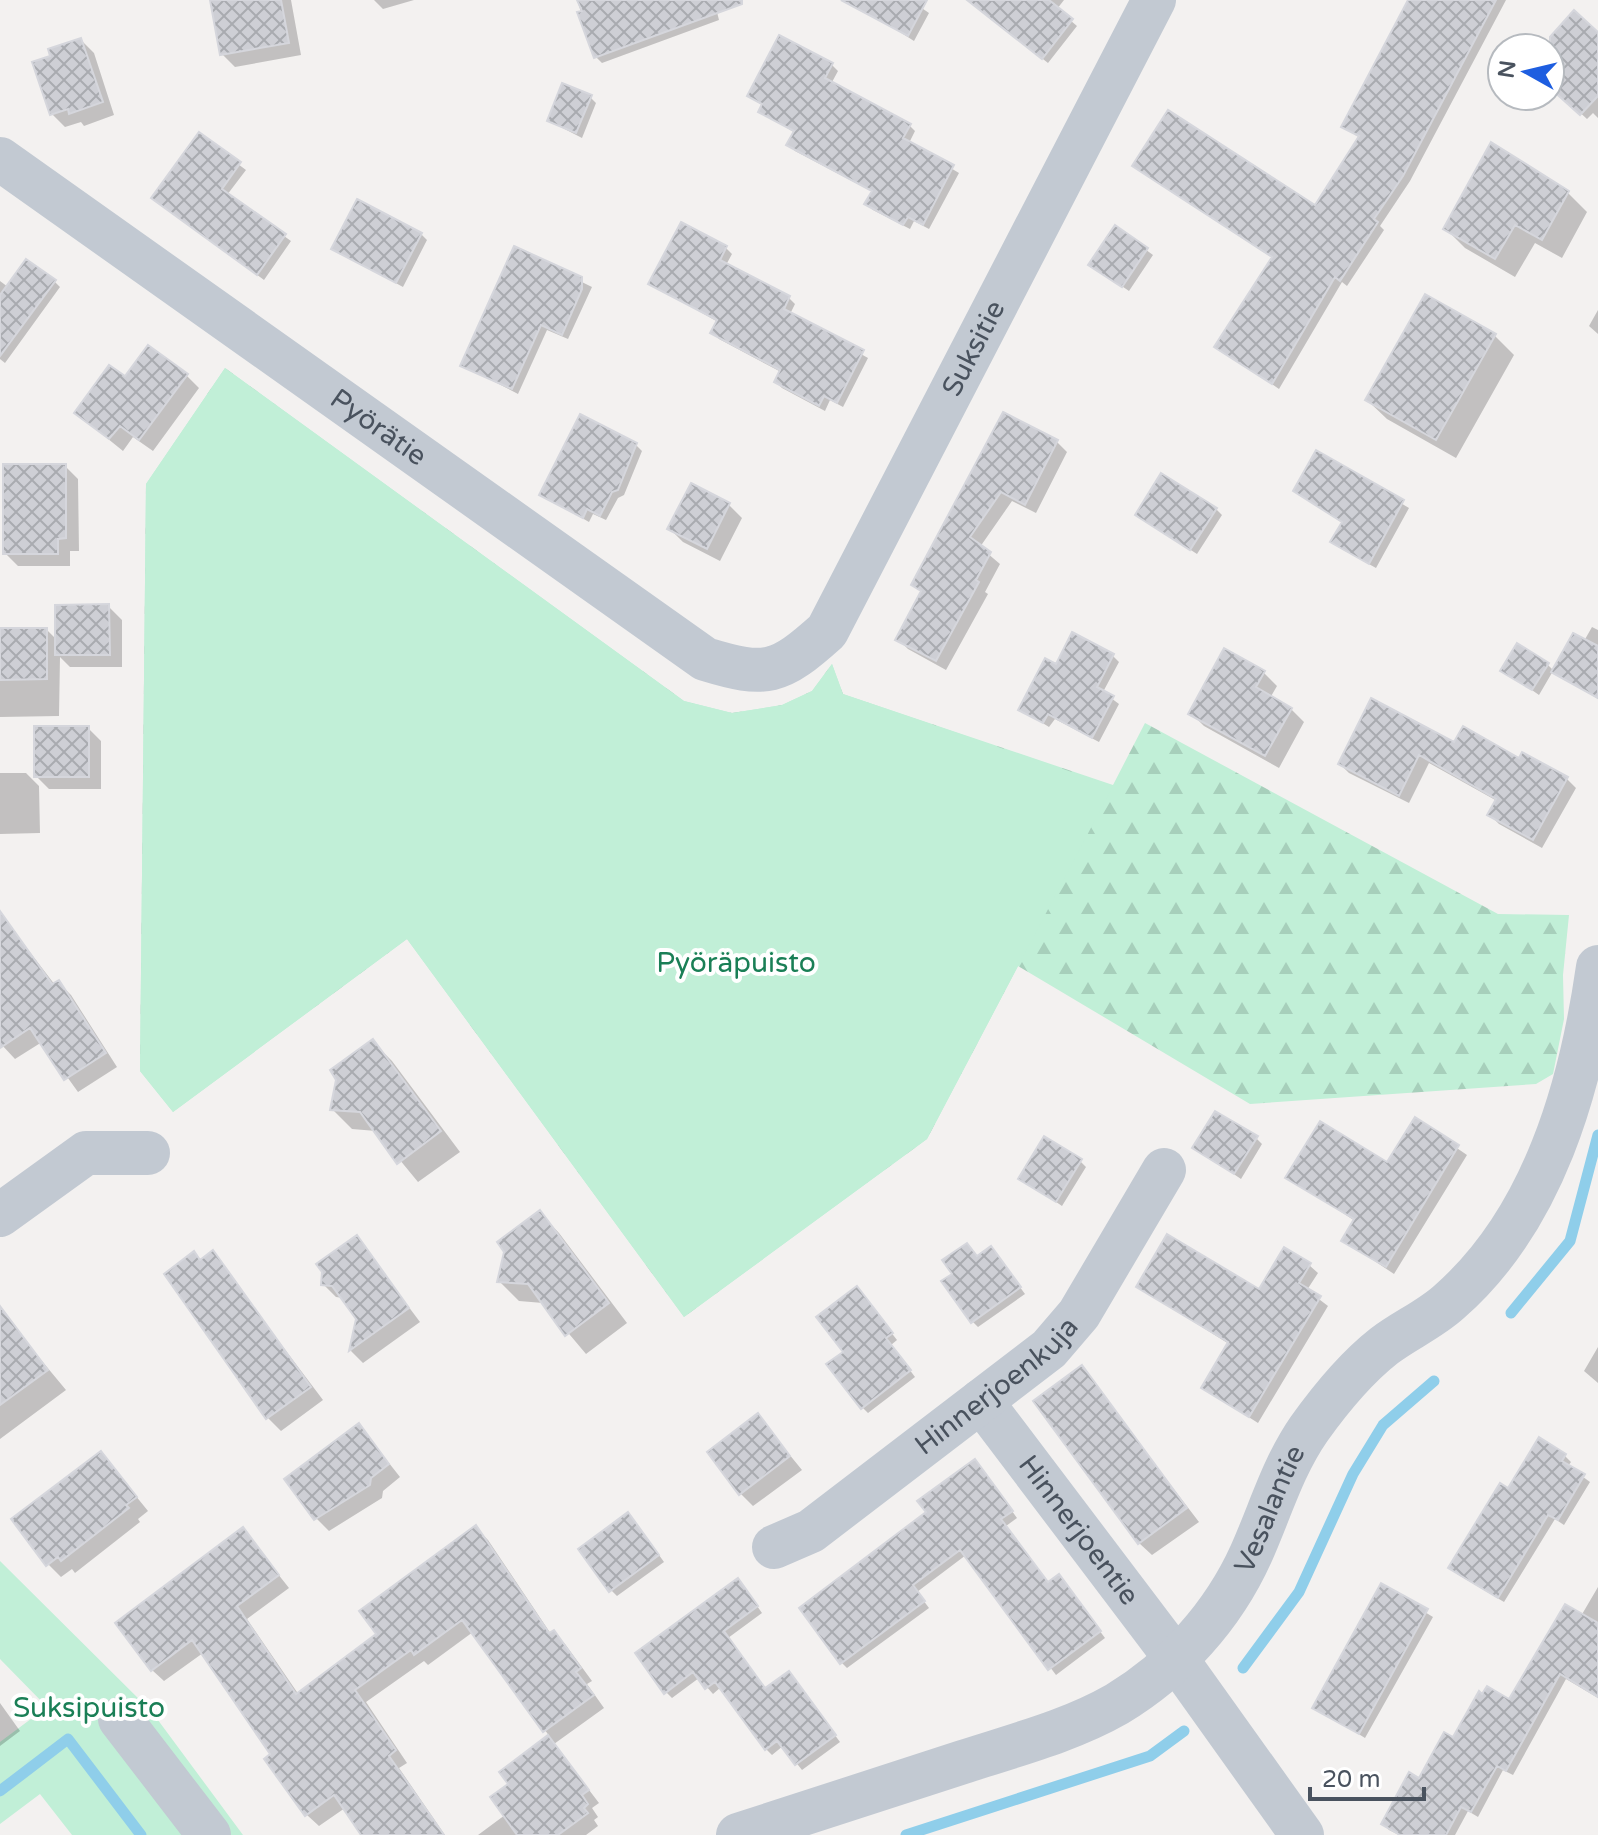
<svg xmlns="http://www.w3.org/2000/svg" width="1598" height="1835" font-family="'Varela Round',sans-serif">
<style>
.forest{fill:url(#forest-firs)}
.green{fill:#c1efd7}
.shadow{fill:#0003}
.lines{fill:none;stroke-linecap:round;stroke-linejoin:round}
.stream{stroke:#8fceea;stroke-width:11}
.building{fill:url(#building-cross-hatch);stroke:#d5d6dc;stroke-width:2}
.minor{stroke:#c2c9d2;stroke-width:44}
.labels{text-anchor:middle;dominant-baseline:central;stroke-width:8;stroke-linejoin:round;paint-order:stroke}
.street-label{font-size:28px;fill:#49525e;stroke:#fff}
.park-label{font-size:28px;fill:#1a7f56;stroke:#fff}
</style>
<defs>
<pattern id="forest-firs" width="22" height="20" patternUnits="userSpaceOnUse" patternTransform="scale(2)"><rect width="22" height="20" fill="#c1efd7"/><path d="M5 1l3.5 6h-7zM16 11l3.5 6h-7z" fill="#a7cfbb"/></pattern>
<pattern id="building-cross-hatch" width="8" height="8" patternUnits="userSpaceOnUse" patternTransform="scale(2)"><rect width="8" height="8" fill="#cecfd5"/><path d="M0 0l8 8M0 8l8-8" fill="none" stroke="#a9abb0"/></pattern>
</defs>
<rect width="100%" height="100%" fill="#f3f1f0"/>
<!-- forest -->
<path class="forest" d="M225,368L684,701L732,713L782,705L812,691L832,664L843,694L1113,785L1145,723L1498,914L1569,915L1563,975L1564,1019L1553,1074L1536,1084L1250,1104L1018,966L927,1139L684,1317L407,939L173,1112L140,1071L146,484Z"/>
<!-- green -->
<path class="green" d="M225,368L684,701L732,713L782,705L812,691L832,664L843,694L1113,786L927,1139L684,1317L407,939L173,1112L140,1071L146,484Z
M0,1561L152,1712L243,1835H72L40,1794L0,1824V1742L47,1707L0,1659Z"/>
<!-- shadow -->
<path class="shadow" d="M212,0H291L301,55L235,67L222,54Z
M374,0H414L383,9Z
M577,0H714L719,20L602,63L596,57Z
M889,0H910L929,13L914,41L878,18Z
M968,0H1064L1057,9L1077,26L1048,63Z
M1410,0H1506L1410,181L1380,226L1384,230L1347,286L1342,282L1279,389L1222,350L1274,259L1135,166L1315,207L1360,138L1343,127Z
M1575,13L1598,35V118L1593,113L1587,119L1550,85V48H1543Z
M780,37L832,65L838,71L831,84L909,125L915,131L909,143L959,173L929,229L914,221L910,229L873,210L867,204L873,192L795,151L789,145L795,133L761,111L763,106L749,96Z
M81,40L94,53L114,115L84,126L81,122L65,127L52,114L53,57Z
M590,97L596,103L582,138L549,121Z
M199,135L246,170L227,195L291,241L264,280L154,198Z
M1568,193L1587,212L1562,258L1535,243L1515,277L1465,248L1445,228Z
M1116,228L1153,255L1129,291L1091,265Z
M421,234L427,240L403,287L333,249Z
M726,248L732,254L726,265L789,298L795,304L790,314L868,358L843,407L830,400L825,411L782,388L776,382L781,372L719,339L713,333L718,322L651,284Z
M515,249L592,287L568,339L547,330L518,394L462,365Z
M0,281L8,287L54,281L60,287L5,363L0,359Z
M1598,310V334L1589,326Z
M1495,336L1514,355L1456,458L1387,419L1367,400Z
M186,375L199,388L153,451L133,437L123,451L76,413L125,379Z
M1004,414L1057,442L1067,452L1036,513L1012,501L980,547L1000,564L985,592L988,594L946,670L908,649L898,639L922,593L913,585Z
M636,445L642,451L624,495L618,498L606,520L593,514L589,522L542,495Z
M1317,453L1409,508L1376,568L1338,547L1332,541L1344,524L1302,496Z
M65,466L78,479L79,551H70V566H18L5,553Z
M729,505L742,518L720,561L683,542L670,529Z
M1216,509L1222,515L1197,554L1144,520Z
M108,606L122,620V667H70L60,657L59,716L0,717V630H47L57,640Z
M1592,627L1598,630V699L1553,671L1539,695L1503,670L1547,664L1554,671L1584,641Z
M1113,656L1119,662L1103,692L1119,704L1099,742L1055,719L1049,727L1020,709L1057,667Z
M1264,673L1277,686L1270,698L1291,709L1304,722L1279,768L1204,726L1191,713Z
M88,728L101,741V789H49L36,776Z
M1455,744L1520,761L1567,779L1576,788L1542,848L1499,824L1490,815L1497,801L1429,763L1409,803L1349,773L1340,764Z
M0,773H26L39,786L40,833L0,834Z
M0,913L55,985L58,982L71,995L117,1067L78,1092L42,1042L15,1059L0,1043Z
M372,1041L392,1061L460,1152L418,1182L376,1131L352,1129L332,1109L338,1080Z
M1416,1120L1467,1155L1394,1274L1343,1240L1355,1221L1288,1177L1388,1165Z
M1256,1138L1262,1144L1241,1179L1195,1148Z
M1080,1161L1086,1167L1062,1206L1021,1178Z
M540,1213L559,1233L627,1323L586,1354L543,1303L519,1301L499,1281Z
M357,1238L420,1322L363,1363L351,1351L359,1319L343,1298L336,1297L323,1284Z
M991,1248L1025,1294L978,1327L972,1321L978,1258Z
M212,1253L323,1400L281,1431L268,1418L167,1274L194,1254L201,1261Z
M1309,1265L1318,1273L1307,1290L1328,1306L1258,1423L1203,1388L1229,1344L1138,1287L1260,1292Z
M862,1295L897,1340L891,1345L915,1377L868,1413L862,1407L846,1352Z
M12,1325L66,1390L0,1439V1334Z
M1598,1347V1383L1584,1371Z
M1081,1368L1199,1522L1152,1555L1139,1543Z
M758,1416L802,1470L753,1506L740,1493Z
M359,1425L400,1477L383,1491L382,1498L329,1531L316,1518Z
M101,1453L148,1511L138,1519L140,1522L75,1573L72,1569L61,1577L48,1564Z
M1565,1456L1571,1462L1568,1466L1590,1482L1564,1525L1555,1519L1504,1602L1457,1574L1451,1568L1509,1490Z
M981,1468L1017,1518L1006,1526L1049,1584L1064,1583L1105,1638L1056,1675L966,1555L917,1592L929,1608L847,1668L841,1662L928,1513Z
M634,1520L664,1562L617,1596L611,1590Z
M476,1528L488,1540L551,1634L554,1632L565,1644L592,1681L587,1684L604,1708L554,1744L599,1803L592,1808L598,1817L594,1820L598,1826L586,1835H478L505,1815L510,1784L502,1772L550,1737L473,1632L428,1665L424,1661L366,1702L407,1763L399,1768L445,1835H364L345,1808L319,1826L307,1815L273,1755L203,1653L164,1681L152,1670L243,1530L289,1588L247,1619L299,1695L378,1635Z
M743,1586L762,1613L728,1638L766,1690L794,1680L840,1742L802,1770L783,1746L772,1755L766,1749L721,1687L713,1694L699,1678L672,1698L666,1692Z
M1382,1586L1433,1617L1365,1738L1315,1707Z
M1598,1587V1698L1566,1679L1513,1775L1503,1770L1478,1817L1468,1811L1455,1835H1399L1389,1830L1383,1824L1454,1740L1483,1696L1509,1701L1581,1616Z
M0,1703L20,1731L0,1746Z"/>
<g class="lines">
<!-- stream -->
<path class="stream" d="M1511,1313L1570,1241L1598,1135
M1243,1668L1299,1592L1353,1474L1383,1425L1434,1381
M0,1791L68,1739L141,1835
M906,1835L1150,1756L1184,1731"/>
</g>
<!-- building -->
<path class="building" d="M210,0H281L289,43L220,55Z
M577,0H742V4L594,58L577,12L582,11Z
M841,0H927L908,36Z
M967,0H1049L1073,19L1042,59Z
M1408,0H1496L1403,176L1374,219L1378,222L1340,281L1335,277L1272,384L1214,347L1272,257L1132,166L1168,110L1315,205L1359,136L1341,127Z
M1574,10L1598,32V96L1580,115L1550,88V37Z
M779,35L833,63L825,78L911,124L903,138L954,165L923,225L908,217L903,225L864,204L872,191L786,145L794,131L758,112L762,104L747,96Z
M81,38L103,102L69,114L68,109L50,115L32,62L50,56L48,49Z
M562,83L592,95L576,133L547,121Z
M199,132L241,162L222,189L286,234L257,275L151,198Z
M1491,142L1569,191L1542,240L1515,225L1495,259L1443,229Z
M357,199L422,233L396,283L331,249Z
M681,222L727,246L720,260L790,296L784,309L864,350L837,403L824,396L819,406L774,382L780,370L710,333L717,320L648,284Z
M1115,225L1148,248L1122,287L1088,265Z
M514,246L582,277V289L562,335L541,325L512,389L460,366Z
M26,259L56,280L0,356V295Z
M1425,294L1496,334L1436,440L1365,400Z
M148,345L188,374L139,440L120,426L109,439L74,413L109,365L125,376Z
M1003,412L1058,440L1025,505L1001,492L970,537L991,552L976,580L979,582L936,661L895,640L921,591L911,585Z
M580,414L637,443L618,490L612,492L600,516L587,509L583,518L539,495Z
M1316,450L1404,500L1369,564L1330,542L1342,522L1293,491Z
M3,464H66V538L58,539V554H3Z
M1161,473L1217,508L1190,550L1135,515Z
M691,483L730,503L707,549L667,529Z
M109,604L110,655H55V605Z
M0,628H47V679L0,680Z
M1072,632L1114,654L1097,687L1114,696L1092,738L1048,714L1043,723L1018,710L1045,658L1056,664Z
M1573,633L1598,646V698L1551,672Z
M1517,643L1549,663L1532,690L1500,671Z
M1224,648L1265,671L1256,687L1292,708L1265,756L1188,714Z
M1371,698L1454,742L1463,726L1519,758L1522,752L1568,777L1533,840L1487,815L1496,799L1419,755L1399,796L1338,764Z
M34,726H89V777H34Z
M0,911L52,984L59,980L106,1053L64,1080L30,1028L0,1048Z
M373,1039L441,1131L397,1164L360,1112L330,1110L336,1080L330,1070Z
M1215,1111L1258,1136L1234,1174L1192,1148Z
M1415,1117L1459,1145L1386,1267L1341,1241L1354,1219L1285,1178L1320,1121L1387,1162Z
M1044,1136L1082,1159L1056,1202L1018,1179Z
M540,1210L609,1303L565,1336L528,1284L497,1282L504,1252L497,1242Z
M1167,1234L1259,1289L1284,1247L1311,1263L1299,1283L1321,1296L1249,1417L1201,1388L1228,1342L1136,1287Z
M357,1235L409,1308L349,1351L356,1319L332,1286L321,1285L322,1272L316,1264Z
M967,1243L977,1256L991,1246L1021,1287L971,1323L941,1281L952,1274L942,1260Z
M213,1250L311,1387L266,1419L164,1274L194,1251L200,1260Z
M857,1286L893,1333L886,1338L911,1370L861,1409L826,1364L843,1352L816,1317Z
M0,1306L48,1370L0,1405Z
M1082,1365L1187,1508L1138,1544L1033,1401Z
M758,1413L790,1456L739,1495L707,1452Z
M359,1423L389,1464L371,1478L370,1485L314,1520L284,1479Z
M1539,1437L1566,1454L1562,1461L1585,1474L1558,1520L1548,1515L1498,1598L1448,1568L1500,1483L1508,1488Z
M101,1451L137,1497L126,1505L129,1508L61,1561L58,1557L46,1566L11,1519Z
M975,1459L1013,1511L1001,1519L1048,1582L1059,1574L1101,1631L1048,1670L960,1550L913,1585L925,1601L840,1664L799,1608L926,1512L917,1501Z
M628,1512L659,1555L609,1592L578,1549Z
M476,1525L549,1633L554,1630L581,1668L576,1672L594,1695L543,1732L462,1620L414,1655L411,1650L355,1690L396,1750L389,1756L444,1835H361L334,1795L305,1816L264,1759L270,1754L192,1640L151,1671L115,1623L243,1527L279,1575L237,1606L296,1694L376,1634L359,1611Z
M738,1578L758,1606L724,1631L765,1688L789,1671L836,1735L795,1765L777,1741L765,1750L715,1682L705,1689L693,1672L664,1694L635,1653Z
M1381,1583L1428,1609L1359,1734L1312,1708Z
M1565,1604L1598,1623V1697L1560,1674L1506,1771L1497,1766L1471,1812L1461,1807L1446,1835H1400L1381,1824L1409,1772L1419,1778L1444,1732L1453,1737L1479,1691L1482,1694L1487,1686L1509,1699Z
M548,1735L589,1790L582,1795L588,1804L584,1808L588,1813L558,1835H517L490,1797L508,1784L499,1772Z"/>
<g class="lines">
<!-- minor -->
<g class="minor">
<path id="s1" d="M0,159L705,659C767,678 779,674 827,631L1154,0"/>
<path d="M0,1215L86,1153H148"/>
<path id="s2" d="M981,1401L1177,1660L1302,1835"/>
<path id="s3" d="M774,1547L811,1531L1049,1349L1079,1314L1164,1170"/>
<path d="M120,1719L209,1835"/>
<path id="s4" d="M738,1835C813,1811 888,1787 963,1762C1015,1745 1070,1731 1117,1704C1175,1669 1223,1616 1251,1554C1270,1512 1282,1468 1309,1429C1329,1401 1356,1368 1384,1346C1405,1330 1429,1320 1449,1302C1544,1219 1581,1086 1598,967"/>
</g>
</g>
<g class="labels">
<!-- street labels -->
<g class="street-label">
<text stroke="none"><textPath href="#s1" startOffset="1318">Suksitie</textPath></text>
<text stroke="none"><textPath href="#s1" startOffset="464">Pyörätie</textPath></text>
<text stroke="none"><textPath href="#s3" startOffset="276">Hinnerjoenkuja</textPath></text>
<text stroke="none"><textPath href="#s4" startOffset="654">Vesalantie</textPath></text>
<text stroke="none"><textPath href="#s2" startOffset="162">Hinnerjoentie</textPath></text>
</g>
<!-- park labels -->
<g class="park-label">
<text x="736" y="963">Pyöräpuisto</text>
<text x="89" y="1708">Suksipuisto</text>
</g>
</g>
<!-- north arrow -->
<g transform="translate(1526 72) rotate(278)"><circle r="38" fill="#ffffff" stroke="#b6babf" stroke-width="2"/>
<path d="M0-6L14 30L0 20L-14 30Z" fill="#1e5ee0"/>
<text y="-12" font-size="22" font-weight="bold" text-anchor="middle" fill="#49525e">N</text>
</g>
<!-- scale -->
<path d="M1310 1787v12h114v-12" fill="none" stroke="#49525e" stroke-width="4"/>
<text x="1322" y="1787" font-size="24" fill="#49525e" stroke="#ffffff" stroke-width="6" paint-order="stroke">20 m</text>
</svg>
